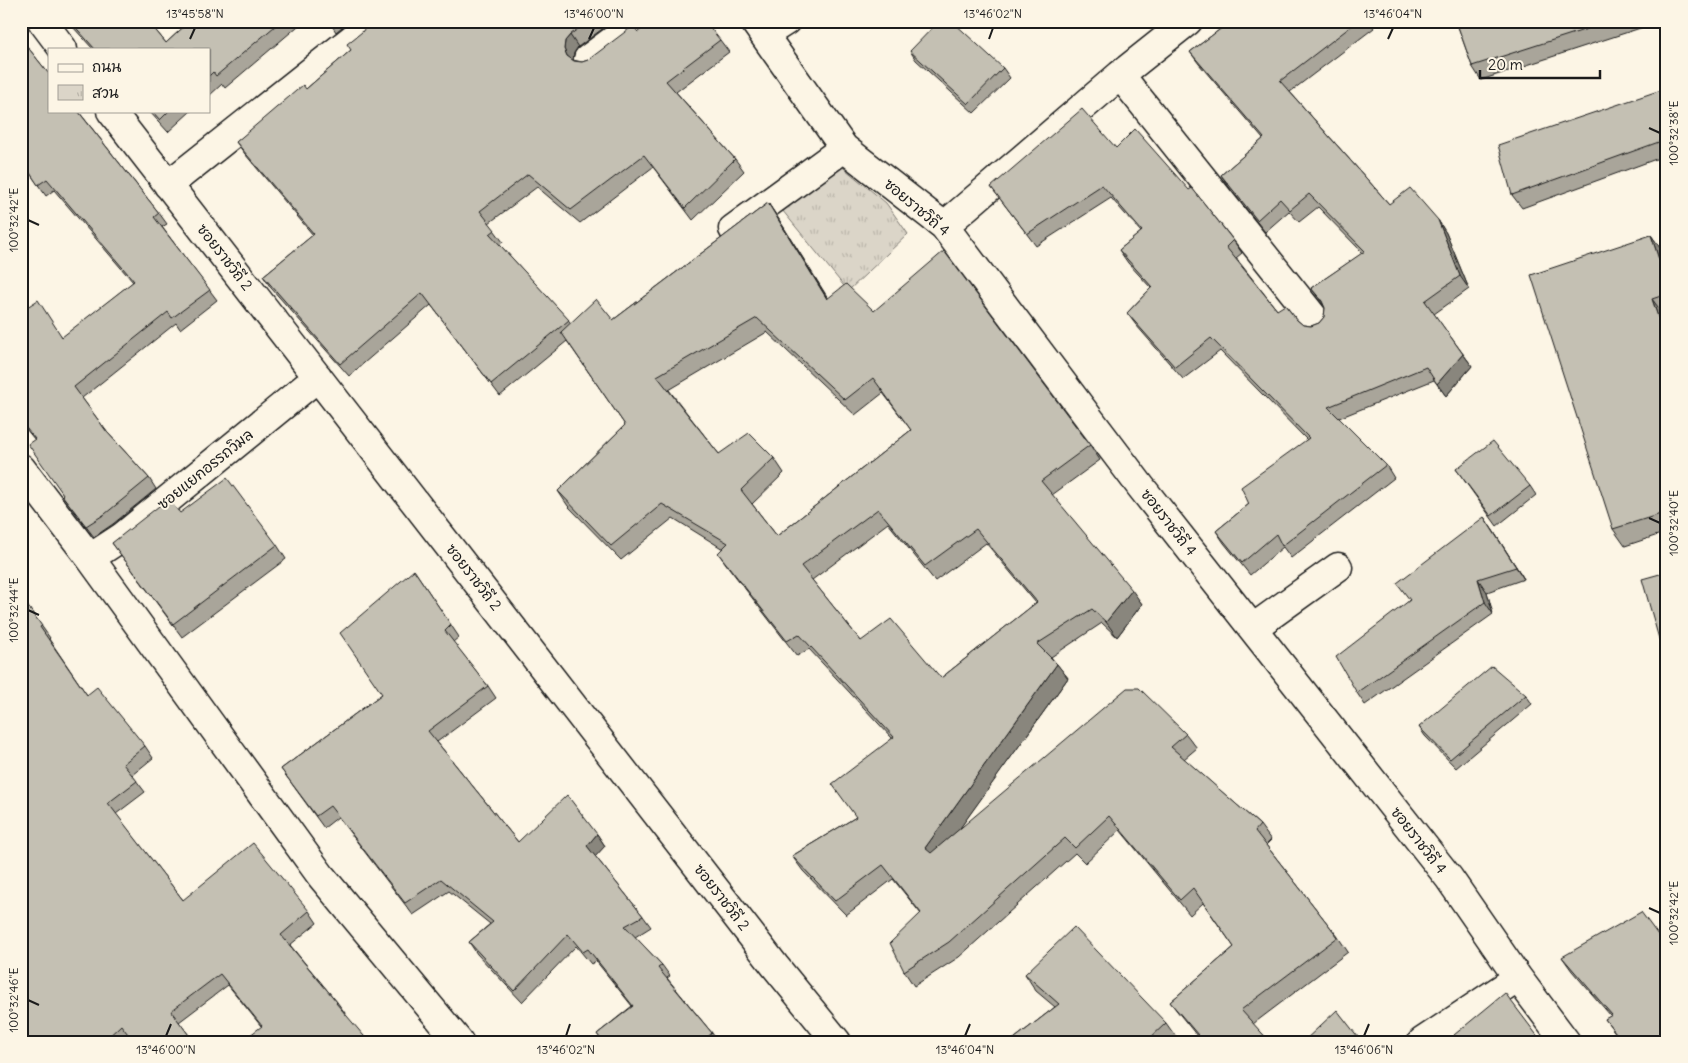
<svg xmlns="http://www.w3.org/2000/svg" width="1688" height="1063" font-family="Delius,'Playpen Sans Thai',sans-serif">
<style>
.park{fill:url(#park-tufts);stroke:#7c7872}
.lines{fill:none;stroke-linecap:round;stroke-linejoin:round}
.minor-casing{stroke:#1c1c1c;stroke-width:31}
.minor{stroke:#fcf5e5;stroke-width:28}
.wall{fill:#a9a59a;stroke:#1c1c1c;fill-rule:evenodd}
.shaded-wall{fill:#89867d;stroke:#1c1c1c}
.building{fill:#c4c0b3;stroke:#1c1c1c;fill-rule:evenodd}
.ticks{fill:none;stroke:#1c1c1c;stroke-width:2}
.labels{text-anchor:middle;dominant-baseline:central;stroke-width:4;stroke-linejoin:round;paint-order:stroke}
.street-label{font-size:15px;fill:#1c1c1c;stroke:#fcf5e5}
.neatline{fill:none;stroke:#1c1c1c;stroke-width:2}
.ticks-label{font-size:12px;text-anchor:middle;fill:#1c1c1c}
</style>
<defs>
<pattern id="park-tufts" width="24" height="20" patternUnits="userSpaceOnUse" patternTransform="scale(1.25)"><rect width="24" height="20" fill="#dbd5c8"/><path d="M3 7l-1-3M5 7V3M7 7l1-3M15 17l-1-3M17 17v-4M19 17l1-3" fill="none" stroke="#bbb6ab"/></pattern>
</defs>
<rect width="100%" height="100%" fill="#fcf5e5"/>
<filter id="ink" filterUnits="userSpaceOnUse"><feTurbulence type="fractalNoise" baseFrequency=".02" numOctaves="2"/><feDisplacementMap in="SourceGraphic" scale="10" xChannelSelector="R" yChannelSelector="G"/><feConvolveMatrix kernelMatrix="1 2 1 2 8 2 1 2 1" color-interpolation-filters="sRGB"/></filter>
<g filter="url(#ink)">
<!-- park -->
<path class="park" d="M833,159L886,203L908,234L848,291L778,205Z"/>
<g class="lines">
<defs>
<path id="minor" d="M42,21L63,49
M754,21L844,148L944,226L1141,487L1449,878L1518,978L1566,1042
M764,35L786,21
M588,59L639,21
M1120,75L1318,323
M111,111L775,966L837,1042
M168,185L361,32
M944,226L1120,75L1188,21
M733,229L844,148
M21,468L90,558L321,876L459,1042
M90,558L122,537L318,377
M1253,628L1338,567
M1422,1042L1518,978"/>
</defs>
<!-- minor casing -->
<use href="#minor" class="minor-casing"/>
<!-- minor -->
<use href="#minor" class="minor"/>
</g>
<!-- wall -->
<path class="wall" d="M69,21H148L166,43L190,21H304L225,88L222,84L209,96V49H93L72,26Z
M329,21H349L336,32Z
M368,21H613L578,47L574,53L573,60L582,62L588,60L638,32L720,40L729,52L676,92L735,159L744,171L693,220L653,167L580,223L537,187L489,223L503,242L500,245L571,323L613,320L768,203L778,218L828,298L874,311L1090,445L1100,460L1052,495L1142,604L1117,637L1102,623L1051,657L1068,678L959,829L1186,734L1197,748L1184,759L1260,825L1271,840L1266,845L1338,937L1348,952L1253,1024L1270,1042H1202L1181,1016L1170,1002L1234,947L1203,903L1190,915L1120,830L1085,863L1075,853L959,957L914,986L904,971L921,914L893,879L846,915L803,871L792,856L856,817L892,738L809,649L797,656L729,568L718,553L723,549L673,518L621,560L568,506L558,491L625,425L567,341L500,396L431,305L349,376L271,288L263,276L313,235L245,154L236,142L306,89L351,50L367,25ZM767,332L855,415L883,393L911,430L777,536L752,504L784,473L774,458L719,454L669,390ZM888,523L935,581L986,543L1036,603L941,678L861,641L812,580Z
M1231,21H1369L1374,28L1290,92L1389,204L1438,220L1446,233L1469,289L1434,314L1472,366L1446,396L1434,380L1339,418L1386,465L1394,478L1291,558L1283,547L1250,575L1224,543L1216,531L1249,504L1307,440L1220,351L1183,379L1136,325L1127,313L1151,288L1128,263L1119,250L1141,232L1111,198L1036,246L991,187L1116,148L1233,240L1242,253L1236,258L1277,310L1297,320L1303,325L1311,326L1319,323L1324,317L1325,308L1323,304L1311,288L1363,253L1318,207L1299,222L1289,211L1265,232L1229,187L1221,175L1263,139L1199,64L1190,52Z
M1456,21H1662L1481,80L1472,66Z
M22,40L159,213L167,224L162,227L217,300L180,329L176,323L82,398L107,432L149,478L156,489L113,524L94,537L62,495L63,494L35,440L21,423V311L63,337L133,282L54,190L46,196L29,172L21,179Z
M910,51L1003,68L1010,78L974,113L916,60Z
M1667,88V155L1522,208L1512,195Z
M149,111H191L168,132Z
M1651,235L1663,252L1667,264V314L1664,315L1667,325V532L1625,546L1613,529Z
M1456,469L1530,486L1536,495L1497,526Z
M180,513L277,545L286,559L182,637L112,543Z
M1492,529L1524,579L1487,592L1493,614L1365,705L1357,693L1409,600Z
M414,570L459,637L453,642L488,686L496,698L437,742L518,842L597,834L605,846L595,856L643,916L651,927L635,937L662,965L670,976L667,978L712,1033L718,1042H603L597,1034L632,1006L596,961L591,964L576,946L522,1002L477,954L469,942L490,924L449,891L413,915L338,817L324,828L281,769L382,694Z
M21,597L50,638L49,639L87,695L145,746L153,758L132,775L145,792L116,814L183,900L309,911L317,923L290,945L337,1002L345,1013L261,1026L228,985L179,1022L194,1042H133L129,1037L124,1042H21Z
M1526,695L1532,704L1456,768L1425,736L1419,727Z
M1562,957L1667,1042H1622L1605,1019L1611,1016L1572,971Z
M1025,974L1166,1023L1178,1040L1176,1042H1010L1055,1007L1036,991Z"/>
<!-- shaded-wall -->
<path class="shaded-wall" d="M570,35L578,47L574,53L573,61L567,56L564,49L565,41Z
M768,203L778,218L837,314L827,299Z
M1438,220L1446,233L1469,289L1460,276Z
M1651,235L1663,252L1667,264V284Z
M1652,299L1664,315L1667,325V344Z
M1463,354L1472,366L1446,396L1437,384Z
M1484,517L1492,529L1524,579L1516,567Z
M1478,579L1487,592L1493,614L1485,602Z
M1132,590L1142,604L1117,637L1106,622Z
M1057,664L1068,678L935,863L925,848Z
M597,834L605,846L595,857L587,846Z"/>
<!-- building -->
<path class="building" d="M70,21H148L166,43L190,21H281L216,76L213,72L209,76V49H95Z
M368,21H588L570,35L565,41L564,49L567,56L574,61L582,62L588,60L633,26L638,32L652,21H705L720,40L666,81L735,159L685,208L644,155L571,210L528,174L480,211L495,230L490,234L569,320L491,384L422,293L340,364L263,276L314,234L236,142L303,85L306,89L351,50L347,44L362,32L367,25Z
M939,21H952L1003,68L968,104L910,51Z
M1231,21H1358L1280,81L1389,204L1410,188L1438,220L1460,276L1425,301L1463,354L1437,384L1426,367L1328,407L1386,465L1282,546L1276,534L1242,563L1216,531L1249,504L1241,487L1309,438L1211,338L1175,367L1127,313L1152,287L1119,250L1142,231L1102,185L1027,234L991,187L1082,109L1116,148L1135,129L1189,190L1192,188L1233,240L1226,247L1277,310L1285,305L1297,320L1303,325L1311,326L1319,323L1324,317L1325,308L1322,301L1311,288L1365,251L1309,194L1290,210L1280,199L1257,220L1221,175L1264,138L1190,52Z
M1456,21H1612L1472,66Z
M22,40L49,74V111H78L159,213L154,217L210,290L172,318L168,312L74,387L107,432L149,478L105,514L86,526L62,495L63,494L28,444L35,439L21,422V311L38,300L62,337L134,281L47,179L38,185L22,161H21Z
M1667,88V139L1512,195L1498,145Z
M152,111H169L160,120Z
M768,203L827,299L846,284L874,311L944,251L1090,445L1041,481L1132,590L1106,622L1092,609L1037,644L1057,664L925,848L931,853L1127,688H1139L1186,734L1171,747L1260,825L1255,831L1338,937L1241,1010L1270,1042H1204L1170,1002L1234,947L1193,888L1180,900L1109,816L1075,848L1065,838L949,942L904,971L890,943L921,913L883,865L835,901L792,856L856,817L832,784L894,737L799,634L787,641L718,553L728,543L662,504L611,546L558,491L625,425L561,332L596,299L613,320ZM757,318L845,400L873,378L911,430L777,536L741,490L774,458L749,433L719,454L657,376ZM878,509L925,566L976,529L1037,602L941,678L891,619L861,641L801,566Z
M1651,235L1667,284V294L1652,299L1667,344V512L1613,529L1531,275Z
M1493,441L1530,486L1491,516L1456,469Z
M227,478L277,545L173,624L112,543L168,499L180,513Z
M1484,517L1516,567L1478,579L1485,602L1357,693L1336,657L1410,600L1397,583Z
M414,570L451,625L445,631L488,686L428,731L518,842L567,795L597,834L587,846L643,916L625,926L662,965L658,968L712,1033L702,1042H603L597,1034L633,1006L588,949L583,952L568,934L514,991L469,942L493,922L441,879L405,903L330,806L316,816L281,769L382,694L340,633Z
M1667,572V667L1642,579Z
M21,597L42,626L40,627L87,695L97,687L145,746L123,764L137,781L108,803L183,900L253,843L309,911L281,935L337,1002L336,1003L369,1042H241L262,1026L220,974L171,1011L194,1042H134L121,1025L103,1042H21Z
M1492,666L1526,695L1450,759L1419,727Z
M1641,912L1667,947V1042H1623L1605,1019L1612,1015L1562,957Z
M1074,927L1166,1023L1146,1042H1010L1059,1004L1025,974Z
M1505,993L1542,1042H1459L1454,1035Z
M1337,1010L1362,1042H1303Z"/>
</g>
<!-- ticks -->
<path class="ticks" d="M190,39L195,28M589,39L594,28M989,39L993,28M1388,39L1393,28M1649,128L1660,133M28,220L39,225M1649,518L1660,523M28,610L39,615M1649,908L1660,913M28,1000L39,1005M166,1036L171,1024M566,1036L570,1024M965,1036L970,1024M1364,1036L1369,1024"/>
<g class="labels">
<!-- street labels -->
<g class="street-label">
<text transform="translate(917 207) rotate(40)">ซอยราชวิถี 4</text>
<text transform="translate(225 257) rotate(52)">ซอยราชวิถี 2</text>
<text transform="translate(205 469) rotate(-39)">ซอยแยกอรรถวิมล</text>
<text transform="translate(1169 522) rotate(52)">ซอยราชวิถี 4</text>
<text transform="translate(474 577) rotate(52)">ซอยราชวิถี 2</text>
<text transform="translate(1419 840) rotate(52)">ซอยราชวิถี 4</text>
<text transform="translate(722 897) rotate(52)">ซอยราชวิถี 2</text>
</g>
</g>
<!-- margin -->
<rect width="1688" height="1063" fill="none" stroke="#fcf5e5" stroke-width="55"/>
<!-- legend -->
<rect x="48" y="48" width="162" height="65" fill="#fcf5e5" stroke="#a29e95"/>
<rect x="58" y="64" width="25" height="8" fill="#fcf5e5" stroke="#a29e95"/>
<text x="92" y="72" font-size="15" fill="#1c1c1c">ถนน</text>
<rect x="58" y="85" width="25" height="15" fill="url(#park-tufts)" stroke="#a29e95"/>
<text x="92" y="98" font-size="15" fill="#1c1c1c">สวน</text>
<!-- scale -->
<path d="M1480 70v8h120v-8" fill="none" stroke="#1c1c1c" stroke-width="2.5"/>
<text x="1488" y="70" font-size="15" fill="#1c1c1c" stroke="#fcf5e5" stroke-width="4" paint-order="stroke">20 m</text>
<rect x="28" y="28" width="1632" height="1008" class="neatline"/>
<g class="ticks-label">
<text x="195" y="18">13°45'58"N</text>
<text x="594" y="18">13°46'00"N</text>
<text x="993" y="18">13°46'02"N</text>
<text x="1393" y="18">13°46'04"N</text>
<text transform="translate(1674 133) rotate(-90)" y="4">100°32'38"E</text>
<text transform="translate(14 220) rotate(-90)" y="4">100°32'42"E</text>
<text transform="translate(1674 523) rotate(-90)" y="4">100°32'40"E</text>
<text transform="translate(14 610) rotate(-90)" y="4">100°32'44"E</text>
<text transform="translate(1674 913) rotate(-90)" y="4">100°32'42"E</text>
<text transform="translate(14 1000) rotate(-90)" y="4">100°32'46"E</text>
<text x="166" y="1054">13°46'00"N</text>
<text x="566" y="1054">13°46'02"N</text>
<text x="965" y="1054">13°46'04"N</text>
<text x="1364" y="1054">13°46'06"N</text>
</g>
</svg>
